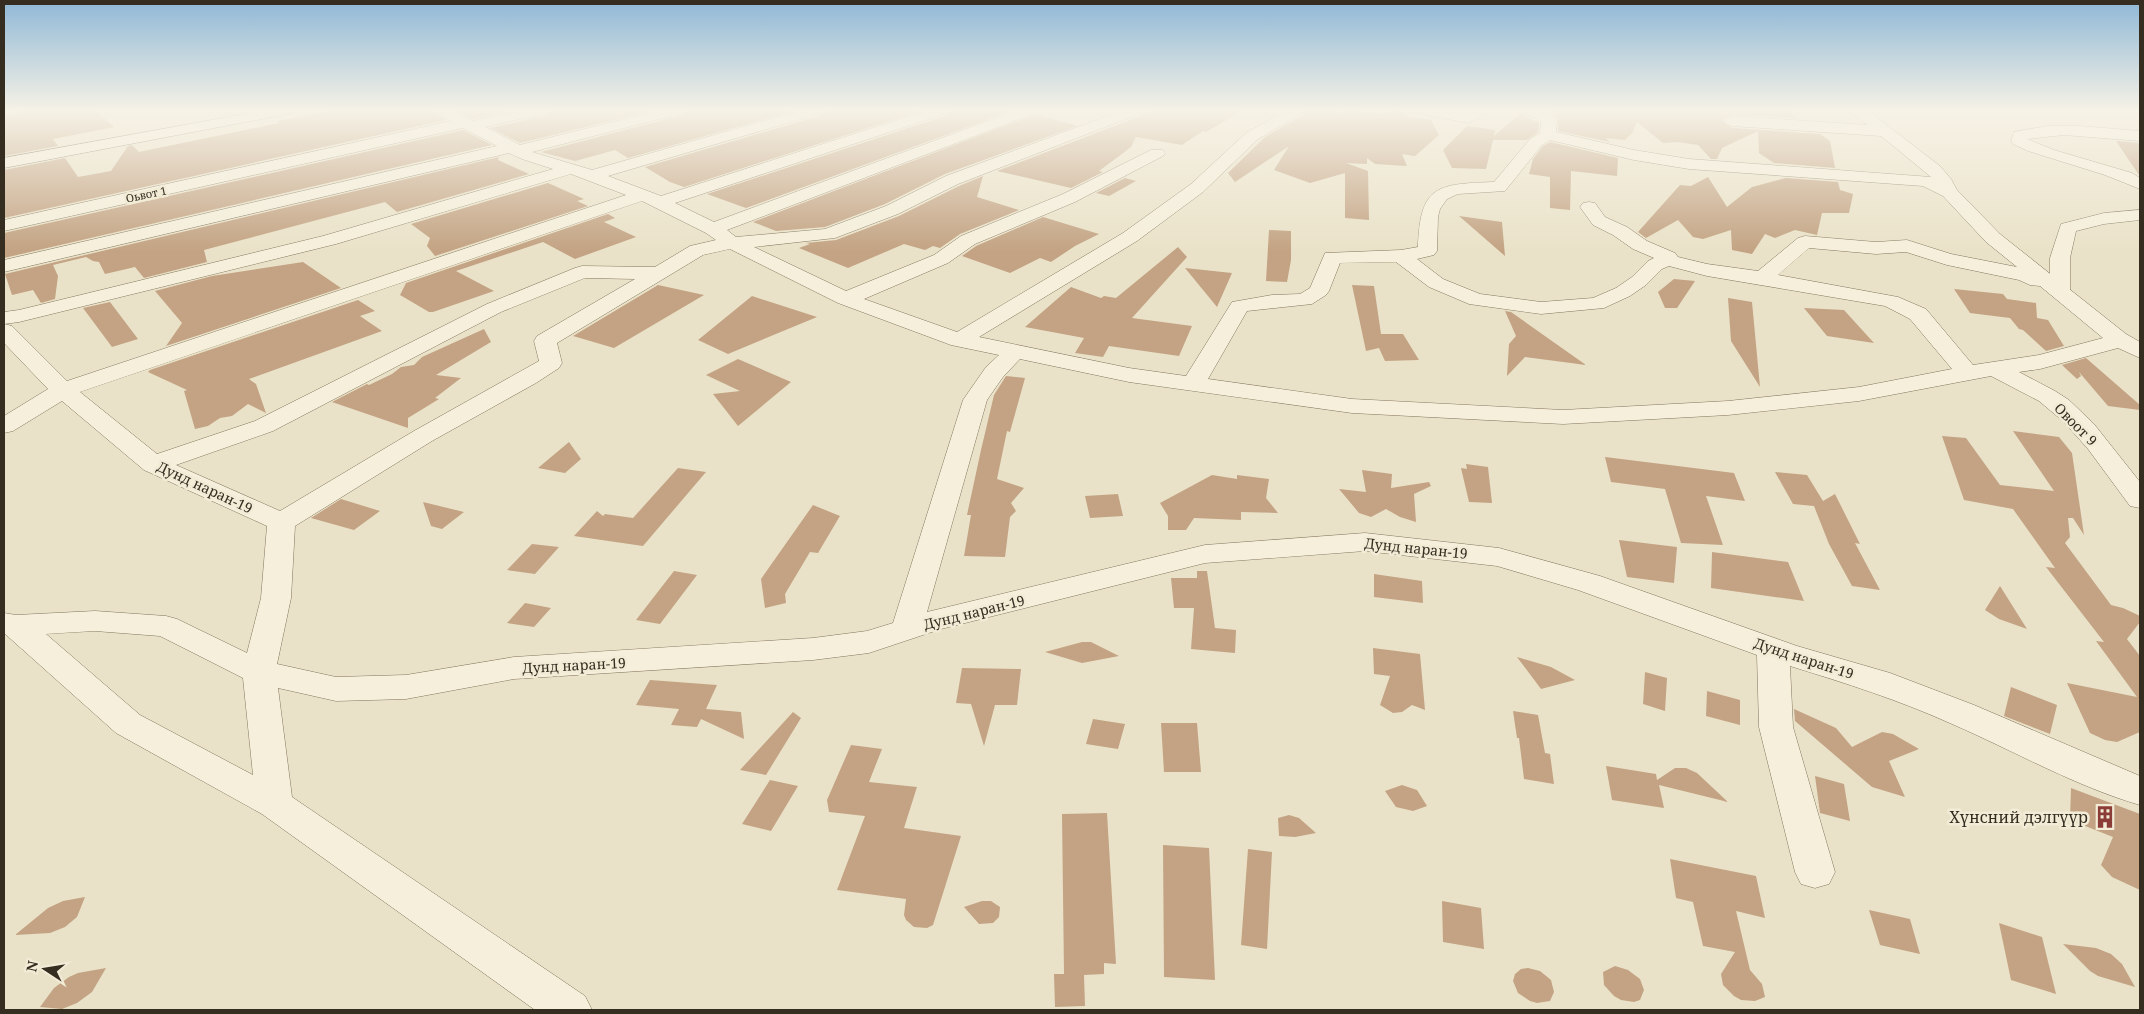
<svg xmlns="http://www.w3.org/2000/svg" width="2144" height="1014" font-family="'Noto Serif',serif">
<style>
.building{fill:#c3a383}
.lines{fill:none;stroke-linecap:round;stroke-linejoin:round}
.minor-casing{stroke:#84765f;stroke-width:1}
.tertiary-casing{stroke:#84765f;stroke-width:1}
.secondary-casing{stroke:#665742;stroke-width:1}
.minor{fill:#f5efdb;fill-rule:evenodd}
.tertiary{fill:#f5efdb;fill-rule:evenodd}
.secondary{fill:#f5efdb;fill-rule:evenodd}
.labels{text-anchor:middle;dominant-baseline:central;stroke-width:5;stroke-linejoin:round;paint-order:stroke}
.far-street-label{font-size:11px;fill:#362d21;stroke:#f2ecd7}
.street-label{font-size:14px;fill:#362d21;stroke:#f2ecd7}
.near-poi-label{font-size:16px;fill:#362d21;stroke:#f2ecd7;text-anchor:end}
</style>
<rect width="100%" height="100%" fill="#eae2c8"/>
<!-- building -->
<path class="building" d="M22,110H95L114,127L53,139L58,146L4,156V117L18,115Z
M335,110H432L446,120L4,218V170L65,158L78,177L111,171L128,146L132,145L139,152L279,123L277,121Z
M454,110H517L472,119Z
M551,110H655L520,143L490,128L547,115Z
M686,110H797L628,158L615,150L575,161L541,152L682,115Z
M825,110H924L684,187L670,182L645,167L822,115Z
M951,110H1014L746,208L707,194L948,115Z
M1156,110H1243L1206,132L1203,131L1182,145L1136,137L1131,147L1099,171L1103,172L1071,188L997,171Z
M1306,110H1344L1338,113L1342,114L1345,110L1384,113L1394,110H1403L1408,117L1431,120L1439,135L1415,156L1402,154L1407,166L1375,164L1367,158V164L1346,163L1368,171L1369,220L1345,218V173L1310,183L1274,170L1289,146L1235,182L1228,173L1265,137L1303,115Z
M1546,110H1800L1791,114L1798,118L1732,114L1726,117L1722,121L1732,128L1820,134L1830,141L1835,168L1774,163L1759,153L1758,131L1722,148L1717,159H1711L1698,145L1678,142L1663,143L1637,122L1633,132L1625,140L1605,138L1610,142L1558,131V118Z
M1036,114L1077,126L945,174L885,204L825,227L776,231L753,222Z
M1520,114L1539,123L1538,132L1527,140H1493L1486,169L1452,168L1443,150L1467,126L1495,130L1494,136Z
M463,130L492,145L4,258V233Z
M2116,141L2140,143V176L2139,175Z
M1550,142L1618,158L1617,176L1571,171L1570,210L1550,208V177L1529,174L1533,159L1543,146Z
M499,157L498,160L529,174L397,212L385,202L204,250L207,262L144,278L135,267L105,274L99,262L93,261L86,257L53,265L58,276L55,299L41,303L33,290L12,295L5,274Z
M983,176L977,197L1019,210L960,234L940,248L933,246L925,250L904,244L848,268L799,248L810,244L806,243L836,240L899,216L959,186Z
M1708,177L1727,207L1752,187L1786,178L1838,182L1840,190L1853,194L1849,213H1822L1817,235L1795,230L1775,238L1765,234L1752,254L1732,250L1731,230L1703,239L1693,237L1678,220L1646,238L1638,232L1680,185L1691,186Z
M1125,178L1136,181L1109,196L1096,193Z
M548,183L584,199L577,201L588,206L435,256L427,246L430,238L411,224Z
M608,214L615,218L604,222L636,237L575,259L543,242L456,271L494,291L433,312H429L400,295L406,283Z
M1459,216L1502,222L1505,256Z
M1043,217L1099,234L1075,246L1051,262L1040,258L1010,273L962,256L976,246Z
M1269,230L1291,231V260L1287,282L1266,281Z
M1178,247L1187,257L1132,318L1192,326L1179,356L1109,346L1103,357L1075,353L1084,338L1025,327L1071,287L1101,298L1104,296L1116,298Z
M303,262L341,288L166,346L182,323L155,291L212,276Z
M1185,268L1232,273L1217,307Z
M1674,279L1695,281L1677,308H1665L1658,292Z
M658,285L704,295L614,348L573,336Z
M1352,285L1374,286L1381,334H1403L1419,360L1385,361L1379,348L1366,351Z
M1954,289L2003,294L2007,299L2036,303L2037,318L2048,320L2064,346L2046,351L2023,330L2019,329L2010,318L1970,313Z
M752,296L817,317L728,354L698,340Z
M1728,298L1752,302L1760,387L1731,341Z
M358,300L375,311L360,316L382,331L249,379L256,384L266,413L248,404L232,416L220,418L208,426L195,429L184,391L187,390L148,372L150,370Z
M110,302L138,339L112,347L83,308Z
M1804,308L1844,310L1874,343L1827,336Z
M1505,311L1511,312L1586,365L1525,357L1507,376L1509,344L1516,336Z
M484,329L491,342L436,375L461,378L435,398L439,399L408,418V428L332,402L367,384L369,385L392,374L401,367L414,365L422,357Z
M2086,358L2140,405V410L2108,406L2079,372L2081,376L2077,379L2062,365Z
M738,359L791,382L738,426L713,394L740,391L706,375Z
M1006,376L1025,378L1010,432L1007,431L997,479L1024,488L1011,503L1016,511L1010,517L1005,557L964,556L971,515H967L981,450L994,395Z
M2013,431L2059,437L2072,453L2084,535L2073,518H2068L2070,537L2065,543L2111,605L2123,608L2140,616V622L2127,639L2140,656V732L2117,742L2105,740L2090,733L2067,683L2137,697L2096,641L2104,642L2046,567L2055,568L2013,509L1964,500L1942,436L1966,438L2000,485L2054,491Z
M569,442L581,459L565,473L538,468Z
M1605,457L1734,473L1745,501L1706,496L1723,545L1681,543L1665,489L1611,482Z
M1466,464L1488,467L1492,503L1469,502L1461,468L1467,469Z
M678,468L706,472L643,546L574,536L597,511L603,516L605,514L633,518Z
M1362,470L1392,474L1391,488L1429,482L1431,486L1414,494L1416,522L1400,517L1386,509L1371,517L1359,513L1339,489L1366,492Z
M1775,472L1807,475L1823,501L1835,494L1860,544L1855,543L1880,590L1852,586L1829,544L1814,506L1793,504Z
M1212,475L1237,479V475L1269,479L1266,498L1278,513L1241,512V520L1194,518L1186,530H1168V516L1160,503Z
M1118,494L1123,516L1090,518L1085,496Z
M341,499L380,511L354,530L311,518Z
M423,502L464,512L442,529L431,526Z
M813,505L840,516L818,553L810,552L785,594L786,603L765,608L761,579Z
M1619,540L1677,547L1674,583L1627,577Z
M532,544L559,547L535,574L507,570Z
M1712,552L1788,562L1804,601L1711,588Z
M674,571L697,575L660,624L636,620Z
M1197,571H1207L1215,628L1236,630L1235,653L1191,649L1194,608H1174L1171,578H1197Z
M1374,574L1422,581L1423,603L1374,597Z
M2000,586L2027,629L1999,619L1985,610Z
M525,603L551,608L534,627L507,623Z
M1082,642H1091L1119,656L1082,663L1045,652Z
M1373,648L1420,654L1425,710L1412,705L1402,712L1393,713L1380,705L1390,676L1374,674Z
M1517,657L1551,667L1575,680L1541,689Z
M962,668L1021,669L1017,705H995L984,746L971,704L956,703Z
M1645,672L1667,678L1665,711L1643,704Z
M650,680L717,685L706,709L741,712L744,739L701,719L697,727L671,725L679,709L636,705Z
M2011,687L2057,705L2050,734L2004,716Z
M1707,691L1740,700V725L1706,716Z
M1794,709L1836,728L1852,747L1882,732L1893,734L1919,749L1889,761L1905,797L1872,787L1795,721Z
M1513,711L1538,715L1545,753L1550,754L1554,784L1524,779L1519,738H1517Z
M793,712L801,718L766,775L740,770Z
M1093,719L1125,724L1118,749L1086,744Z
M1161,723H1197L1201,772H1164Z
M851,745L882,749L869,782L917,787L904,828L961,836L933,925L927,928L914,927L906,920L904,915L906,899L837,890L865,816L829,812L827,800Z
M1606,766L1656,774L1657,780L1675,768H1686L1697,773L1728,802L1659,785L1664,808L1612,800Z
M1815,776L1844,784L1850,821L1820,813Z
M770,780L798,786L771,831L742,824Z
M1402,785L1417,790L1427,806L1413,811L1396,807L1385,791Z
M2071,788L2140,814V890L2112,877L2101,865L2113,837L2070,820Z
M1107,813L1116,964L1104,963V974L1084,975L1085,1006L1055,1007L1054,974H1064L1062,814Z
M1289,815L1299,818L1316,833L1295,837L1279,836L1278,818Z
M1163,845L1209,848L1215,980L1164,977Z
M1248,849L1272,852L1267,949L1241,945Z
M1670,859L1756,876L1765,918L1736,911L1750,970L1762,984L1765,997L1755,1001L1741,1000L1734,996L1723,985L1721,974L1735,952L1703,946L1693,902L1676,898Z
M85,897L77,917L65,927L50,933L15,935L48,908L63,901Z
M982,901H991L1000,907L999,917L993,923L979,924L964,907Z
M1442,901L1481,908L1484,949L1443,942Z
M1869,910L1910,919L1920,954L1880,945Z
M1999,923L2042,937L2056,994L2011,980Z
M2063,944L2096,948L2111,954L2122,964L2135,987L2098,976L2090,971Z
M1615,966L1628,970L1640,979L1644,990L1640,1000L1634,1002L1621,1000L1614,996L1604,985L1603,972Z
M106,968L92,992L77,1003L62,1009L40,1007L54,988L69,977L78,973Z
M1528,968L1540,971L1551,980L1554,992L1550,1001L1537,1003L1530,1001L1518,993L1513,981L1515,974L1521,969Z"/>
<g class="lines">
<defs>
<path id="minor" d="M4,110H20L18,113L4,115Z
M434,110H451L472,121L524,110H549L547,113L485,127L520,145L661,110H684L682,113L532,152L592,170L802,110H823L821,113L608,176L661,196L929,110H949L947,113L675,203L714,222L1018,110H1037L1035,113L727,230L736,237L825,229L886,206L946,176L1124,110H1143L1141,113L958,184L898,214L835,238L754,247L846,291L934,255L961,236L1063,194L1151,150H1163L1165,153L1163,156L1075,202L975,244L948,263L864,299L957,332L1123,233L1191,184L1246,133L1287,110H1304L1302,113L1258,139L1203,192L1137,241L979,337L1129,368L1186,376L1232,302L1272,295L1300,294L1310,288L1325,253L1401,250L1418,247C1420,185 1437,184 1494,182L1530,139L1540,133L1541,122L1532,116L1522,113L1520,110H1543L1557,120L1556,132L1634,150L1689,159L1931,177L1881,136L1732,126L1727,124L1724,121L1727,118L1732,116L1868,125L1846,110H1864L1871,113L1940,166L1951,179L1957,190L2000,234L2126,334L2140,342V358L2118,348L2040,369L2019,372L2055,391L2069,400L2094,424L2140,482V508L2130,506L2088,449L2064,422L2039,401L1991,376L1859,401L1728,415L1563,424L1352,413L1129,382L1020,359L1003,377L987,400L927,612L1205,545L1365,533L1499,548L1600,576L1797,646L1890,673L1974,705L2140,776V805C2077,787 2012,750 1952,724C1899,700 1845,683 1790,666L1793,727L1835,872L1829,884L1815,888L1801,884L1795,872L1759,727L1757,655L1578,590L1497,566L1365,551L1205,563L941,629L869,653L813,660L514,679L406,699L336,701L278,688L292,797L585,996L592,1010H535L262,814L116,733L4,633V613L16,615L95,611L166,616L177,619L247,653L261,598L267,526L144,470L62,401L13,431L4,433V416L48,389L4,343V312L19,310L323,236L553,169L522,159L509,153L4,272V260L497,146L463,128L4,231V220L451,121ZM1550,140L1634,160L1689,169L1923,186L1943,196L1986,242L2017,267L1951,254L1907,240L1876,242L1805,236L1798,238L1758,271L1707,264L1678,257L1675,253L1647,241L1627,227L1605,217L1595,203L1589,202L1583,203L1580,207L1593,225L1613,235L1633,249L1654,258L1648,261L1632,277L1616,288L1593,298L1541,302L1480,294L1443,279L1417,259L1434,255L1437,251L1438,217L1440,209L1447,199L1458,194L1505,191L1542,145ZM571,174L626,195L67,381L12,326L4,324L19,322L336,244ZM642,201L706,233L716,240L690,246L655,267L582,266L575,268L487,304L255,421L157,454L80,392ZM1809,248L1876,254L1906,252L1947,265L2019,280L2030,285L2040,286L2103,338L2039,355L1973,365L1926,309L1898,297L1778,275ZM730,249L838,303L951,345L999,355L986,367L963,400L893,623L867,631L813,638L514,657L406,675L336,677L277,664L291,598L295,526L432,441L536,383L559,368L562,363L557,343L703,255ZM1396,262L1429,287L1469,304L1541,314L1604,308L1630,296L1646,285L1662,269L1669,266L1707,276L1885,306L1910,319L1952,369L1859,387L1728,401L1563,410L1352,399L1208,379L1247,311L1312,304L1326,295L1329,291L1340,263ZM585,278L635,279L537,336L534,341L539,361L414,431L280,511L176,465L273,431L501,312ZM95,631L160,636L243,678L253,775L140,715L46,634Z
M1415,110H1445L1466,113L1473,110H1491L1489,113L1468,123L1422,114L1417,113Z
M2048,126H2080L2140,131V141L2064,135L2027,139L2054,150L2132,173L2140,178V189L2105,175L2028,151L2013,144L2011,141L2014,132Z"/>
<path id="tertiary" d="M2140,210V220L2104,224L2076,231L2070,258V292L2067,296L2060,298L2053,296L2050,292V258L2061,224L2104,213Z"/>
<path id="secondary" d="M267,110H295L293,113L288,114L4,168V158Z"/>
</defs>
<!-- minor casing -->
<use href="#minor" class="minor-casing"/>
<!-- tertiary casing -->
<use href="#tertiary" class="tertiary-casing"/>
<!-- secondary casing -->
<use href="#secondary" class="secondary-casing"/>
<!-- minor -->
<use href="#minor" class="minor"/>
<!-- tertiary -->
<use href="#tertiary" class="tertiary"/>
<!-- secondary -->
<use href="#secondary" class="secondary"/>
</g>
<!-- sky -->
<linearGradient id="sky" x2="0" y2="1"><stop stop-color="#8fb8d6"/><stop offset="0.44" stop-color="#f6f2e6"/><stop offset="1" stop-color="#f6f2e6" stop-opacity="0"/></linearGradient>
<rect width="2144" height="251" fill="url(#sky)"/>
<!-- icons -->
<defs>
<symbol id="building-bare" viewBox="-9 -9 18 18"><path d="M-4-6H4V6H1V3H-1V6H-4ZM-2.5-4.3h1.7v1.8h-1.7ZM.8-4.3h1.7v1.8H.8ZM-2.5-1h1.7V.8h-1.7ZM.8-1h1.7V.8H.8Z" fill="#8c3c36" stroke="#f2ecd7" stroke-width="2.5" paint-order="stroke"/></symbol>
</defs>
<g fill-rule="evenodd">
<use href="#building-bare" x="2089" y="801" width="32" height="32"/>
</g>
<g class="labels">
<!-- far-street labels -->
<g class="far-street-label">
<text transform="translate(146 194) rotate(-12)">Оьвот 1</text>
</g>
<!-- street labels -->
<g class="street-label">
<text transform="translate(2076 424) rotate(45)">Овоот 9</text>
<text transform="translate(205 487) rotate(25)">Дунд наран-19</text>
<text transform="translate(1416 548) rotate(6)">Дунд наран-19</text>
<text transform="translate(974 612) rotate(-14)">Дунд наран-19</text>
<text transform="translate(1804 658) rotate(18)">Дунд наран-19</text>
<text transform="translate(574 665) rotate(-3)">Дунд наран-19</text>
</g>
<!-- near-poi labels -->
<g class="near-poi-label">
<text x="2088" y="817">Хүнсний дэлгүүр</text>
</g>
</g>
<!-- border -->
<rect width="2144" height="1014" fill="none" stroke="#362d21" stroke-width="10"/>
<!-- north arrow -->
<g transform="translate(45 969) rotate(282)" stroke="#f2ecd7" stroke-width="4" paint-order="stroke">
<path d="M0-4L9 19L0 12L-9 19Z" fill="#362d21"/>
<text y="-8" font-size="14" font-weight="bold" text-anchor="middle" fill="#362d21">N</text>
</g>
</svg>
